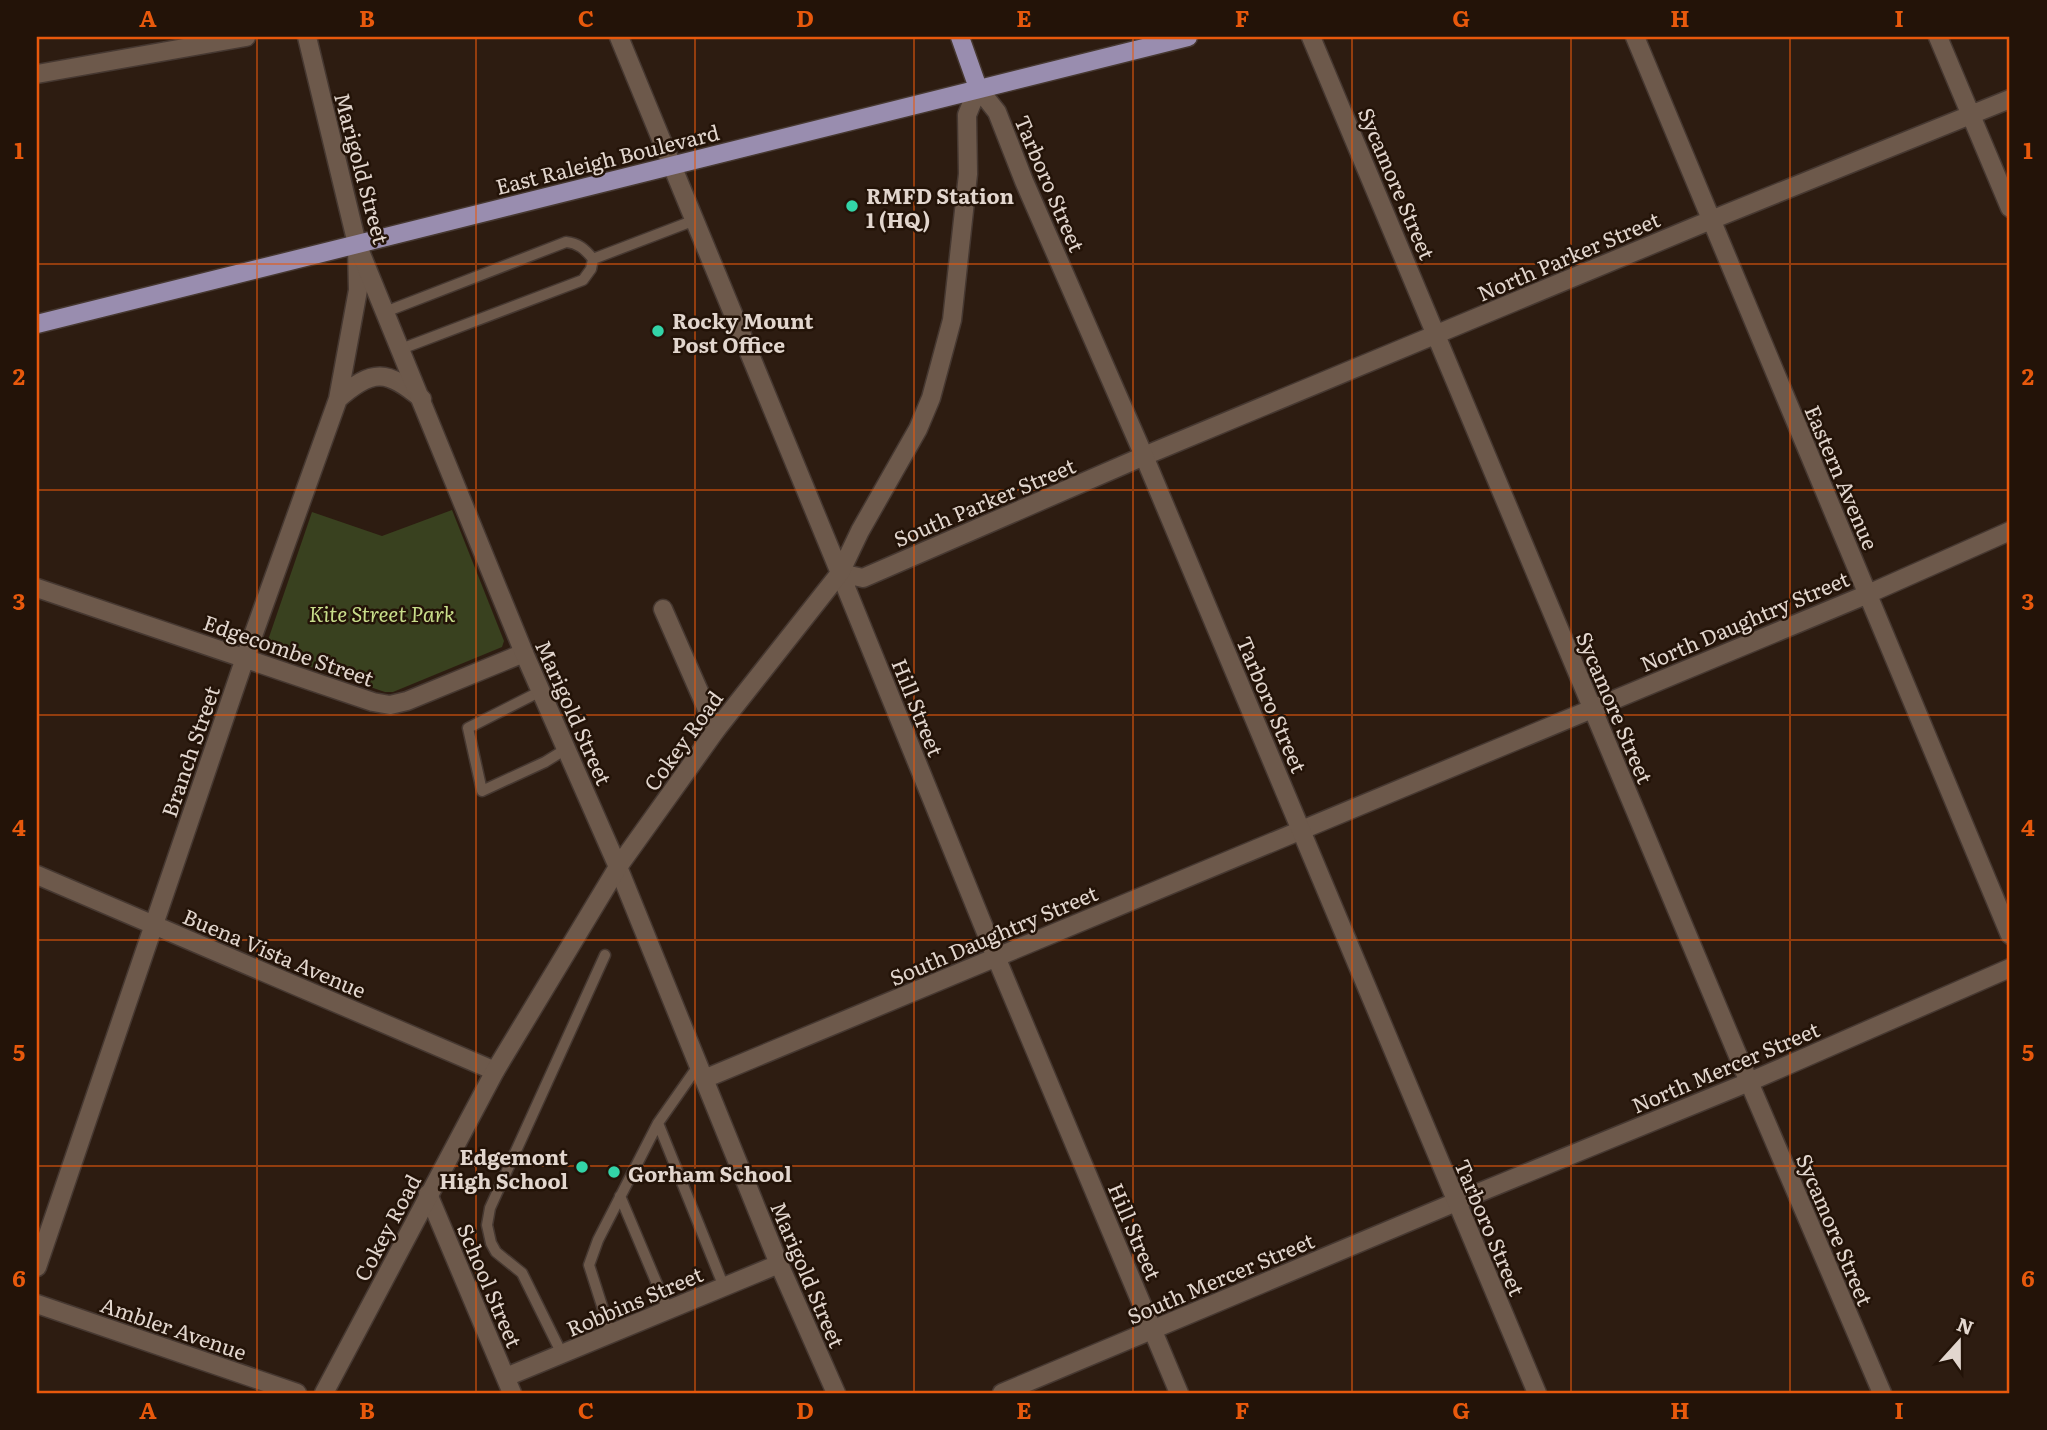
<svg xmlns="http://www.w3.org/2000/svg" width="2047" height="1430" font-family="Literata,serif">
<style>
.green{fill:#39411f}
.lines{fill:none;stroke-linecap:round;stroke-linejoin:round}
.service-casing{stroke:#463831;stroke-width:13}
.minor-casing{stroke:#463831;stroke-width:21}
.tertiary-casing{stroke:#463831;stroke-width:21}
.primary-casing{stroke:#463831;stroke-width:21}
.service{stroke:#6d594b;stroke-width:10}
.minor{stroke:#6d594b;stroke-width:18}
.tertiary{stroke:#6d594b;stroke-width:18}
.primary{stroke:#998daf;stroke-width:18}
.grid{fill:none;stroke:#e8590c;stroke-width:2;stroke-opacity:0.55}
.poi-dot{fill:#33d4a8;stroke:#231308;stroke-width:2.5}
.labels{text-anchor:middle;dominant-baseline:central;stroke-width:5;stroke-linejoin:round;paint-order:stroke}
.street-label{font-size:21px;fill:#e2d6ce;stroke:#231308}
.poi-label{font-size:21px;font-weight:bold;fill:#e2d6ce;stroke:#231308;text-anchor:start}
.park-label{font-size:21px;font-style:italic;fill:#c8dd8a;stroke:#231308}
.neatline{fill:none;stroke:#e8590c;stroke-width:2.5}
.grid-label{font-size:23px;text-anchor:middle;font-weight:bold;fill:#e8590c}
</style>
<rect width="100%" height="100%" fill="#2d1c11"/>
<!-- green -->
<path class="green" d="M452,510L504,641L502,647L393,692H385L266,652L267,643L312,512L382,536Z"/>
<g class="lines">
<defs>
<path id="service" d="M593,259L695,220
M385,312L566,242C578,243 585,249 593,259
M401,349L583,280L591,269L593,259
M541,691L468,728L482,791L545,762L566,749
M698,1066L658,1123L724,1287
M620,1196L668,1310
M611,1334L589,1265L598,1240L658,1123
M562,1354L522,1273L496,1252L491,1243L487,1225L490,1208L605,955"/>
<path id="minor" d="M1311,37L1749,1082L1882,1393
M1635,37L2010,935
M1938,37L2010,208
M37,74L246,37
M338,399C373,368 387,370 422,399
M840,573L863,578L1144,456L1711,220L2010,99
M840,573L996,957L1179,1393
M37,588L373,702L390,705L407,701L524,653
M663,609L716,730
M618,867L779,1264L836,1393
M37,875L495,1071
M704,1079L1868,594L2010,531
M428,1194L512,1393
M37,1267L245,658L338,399L358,290L357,248
M37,1304L297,1393
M506,1377L779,1264
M1002,1393L1456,1202L1749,1082L2010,968"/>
<path id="tertiary" d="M307,37L357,244L524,653L618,867
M619,37L840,573
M324,1393L495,1071L618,867L716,730L840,573L860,531L918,429L931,398L952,320L968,174L967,115L978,88L997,112L1024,181L1144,456L1537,1393"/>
<path id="primary" d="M960,37L978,88
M37,324L1188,37"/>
</defs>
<!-- service casing -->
<use href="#service" class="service-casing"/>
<!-- minor casing -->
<use href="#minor" class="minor-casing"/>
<!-- tertiary casing -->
<use href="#tertiary" class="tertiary-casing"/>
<!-- primary casing -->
<use href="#primary" class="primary-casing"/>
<!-- service -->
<use href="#service" class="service"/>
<!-- minor -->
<use href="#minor" class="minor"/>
<!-- tertiary -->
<use href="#tertiary" class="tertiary"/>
<!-- primary -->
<use href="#primary" class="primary"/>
</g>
<!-- grid -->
<path class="grid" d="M257,37V1393M476,37V1393M695,37V1393M914,37V1393M1133,37V1393M1352,37V1393M1571,37V1393M1790,37V1393M37,264H2010M37,490H2010M37,715H2010M37,940H2010M37,1166H2010"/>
<!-- markers -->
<g class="poi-dot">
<circle cx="852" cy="206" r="7"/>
<circle cx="658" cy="331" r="7"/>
<circle cx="582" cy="1167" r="7"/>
<circle cx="614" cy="1172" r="7"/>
</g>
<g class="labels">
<!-- street labels -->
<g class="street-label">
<text transform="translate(607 158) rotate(-14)">East Raleigh Boulevard</text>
<text transform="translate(363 168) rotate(75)">Marigold Street</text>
<text transform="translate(1051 183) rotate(67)">Tarboro Street</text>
<text transform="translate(1398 183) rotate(67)">Sycamore Street</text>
<text transform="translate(1568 255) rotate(-23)">North Parker Street</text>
<text transform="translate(1843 477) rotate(67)">Eastern Avenue</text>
<text transform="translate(984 501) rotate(-23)">South Parker Street</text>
<text transform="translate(1744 620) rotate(-23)">North Daughtry Street</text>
<text transform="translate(289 649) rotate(19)">Edgecombe Street</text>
<text transform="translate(1273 704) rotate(67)">Tarboro Street</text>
<text transform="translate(919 707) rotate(68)">Hill Street</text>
<text transform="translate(1616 707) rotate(67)">Sycamore Street</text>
<text transform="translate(575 712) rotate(66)">Marigold Street</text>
<text transform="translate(682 740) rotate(-54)">Cokey Road</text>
<text transform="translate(189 751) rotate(-71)">Branch Street</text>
<text transform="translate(993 934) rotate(-23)">South Daughtry Street</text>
<text transform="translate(275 952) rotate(23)">Buena Vista Avenue</text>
<text transform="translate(1725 1066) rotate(-23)">North Mercer Street</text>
<text transform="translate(386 1227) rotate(-62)">Cokey Road</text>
<text transform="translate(1491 1227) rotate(67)">Tarboro Street</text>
<text transform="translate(1836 1229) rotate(67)">Sycamore Street</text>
<text transform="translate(1136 1231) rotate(67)">Hill Street</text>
<text transform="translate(809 1274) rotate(67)">Marigold Street</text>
<text transform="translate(1220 1277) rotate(-23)">South Mercer Street</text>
<text transform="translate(491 1285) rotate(67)">School Street</text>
<text transform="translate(634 1300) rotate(-23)">Robbins Street</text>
<text transform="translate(174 1327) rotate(19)">Ambler Avenue</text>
</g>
<!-- poi labels -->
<g class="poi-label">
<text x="866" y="194">RMFD Station<tspan x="866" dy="24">1 (HQ)</tspan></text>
<text x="672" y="319">Rocky Mount<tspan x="672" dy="24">Post Office</tspan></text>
<text x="568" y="1155" text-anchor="end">Edgemont<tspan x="568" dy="24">High School</tspan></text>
<text x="628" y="1172">Gorham School</text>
</g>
<!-- park labels -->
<g class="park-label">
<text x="382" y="612">Kite Street Park</text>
</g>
</g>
<!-- border -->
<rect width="2047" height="1430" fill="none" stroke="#231308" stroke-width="77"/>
<!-- north arrow -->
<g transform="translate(1959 1342) rotate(21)" stroke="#231308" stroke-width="5" paint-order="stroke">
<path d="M0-5L12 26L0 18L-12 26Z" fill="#e2d6ce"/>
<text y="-10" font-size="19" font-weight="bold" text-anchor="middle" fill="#e2d6ce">N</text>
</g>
<rect x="38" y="38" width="1970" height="1354" class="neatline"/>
<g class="grid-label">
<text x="148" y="27">A</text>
<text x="367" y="27">B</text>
<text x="586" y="27">C</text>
<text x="805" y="27">D</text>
<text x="1024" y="27">E</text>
<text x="1242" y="27">F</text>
<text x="1461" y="27">G</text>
<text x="1680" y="27">H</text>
<text x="1899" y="27">I</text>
<text x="19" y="159">1</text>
<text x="2028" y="159">1</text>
<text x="19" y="385">2</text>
<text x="2028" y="385">2</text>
<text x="19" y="610">3</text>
<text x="2028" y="610">3</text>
<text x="19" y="836">4</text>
<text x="2028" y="836">4</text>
<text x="19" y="1061">5</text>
<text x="2028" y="1061">5</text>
<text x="19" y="1287">6</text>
<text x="2028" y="1287">6</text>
<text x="148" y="1419">A</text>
<text x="367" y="1419">B</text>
<text x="586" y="1419">C</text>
<text x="805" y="1419">D</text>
<text x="1024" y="1419">E</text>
<text x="1242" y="1419">F</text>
<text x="1461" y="1419">G</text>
<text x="1680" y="1419">H</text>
<text x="1899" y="1419">I</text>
</g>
</svg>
